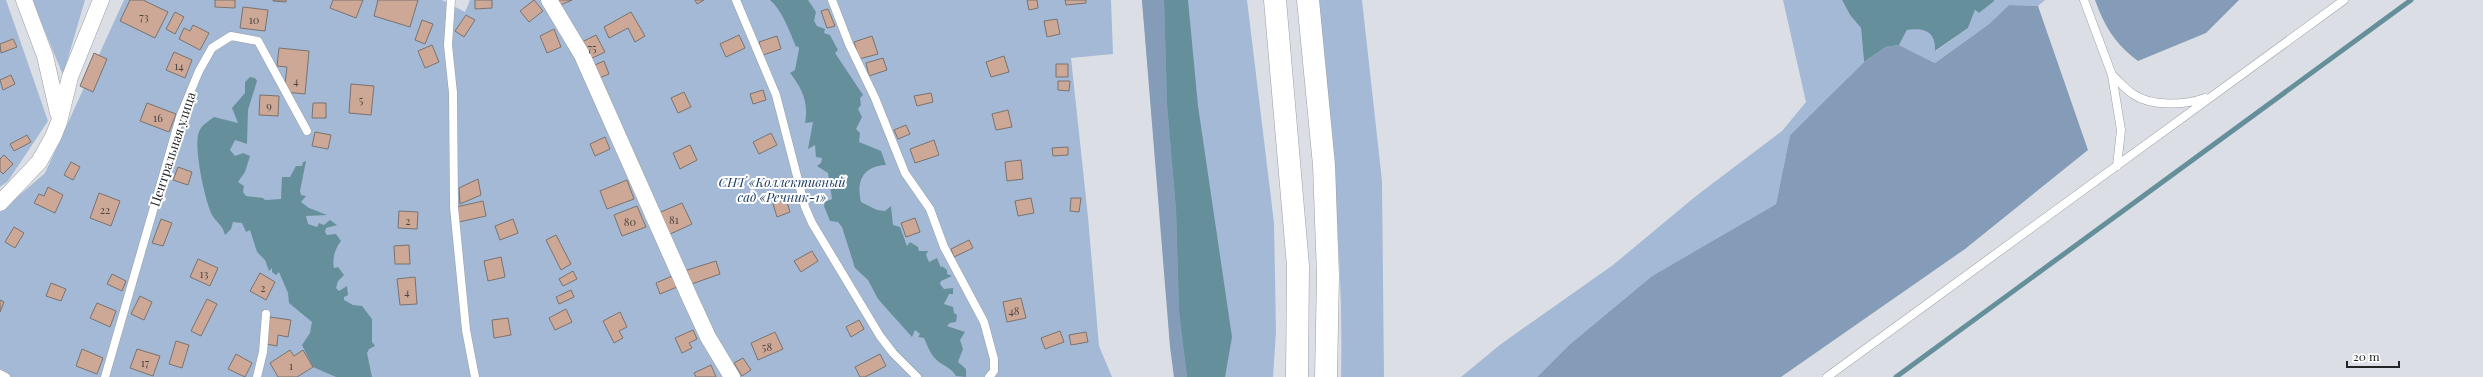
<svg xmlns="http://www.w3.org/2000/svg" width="2483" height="377" font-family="'Playfair Display',serif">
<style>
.green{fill:#a3b9d6}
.forest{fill:#859cb8}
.water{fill:#65909b}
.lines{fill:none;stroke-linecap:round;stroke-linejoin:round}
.stream{stroke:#65909b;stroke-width:5}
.building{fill:#cda896;stroke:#797370}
.lane-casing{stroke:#9b9fa5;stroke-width:9}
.street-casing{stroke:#9b9fa5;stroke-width:17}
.primary-casing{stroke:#9b9fa5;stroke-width:23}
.lane{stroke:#fff;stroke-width:8}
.street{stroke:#fff;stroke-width:16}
.primary{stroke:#fff;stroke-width:22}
.labels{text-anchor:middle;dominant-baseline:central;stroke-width:4;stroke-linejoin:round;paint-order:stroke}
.number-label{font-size:11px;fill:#4e4643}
.street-label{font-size:13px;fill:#242527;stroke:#fff}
.park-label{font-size:13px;font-style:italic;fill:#15365d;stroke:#fff}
</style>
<rect width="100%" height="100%" fill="#dbdfe5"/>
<!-- green -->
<path class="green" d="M0,0H6L48,121L8,181L0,187Z
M32,0H85L63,75Z
M124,0H442L465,12L470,0H1111L1113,54L1071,58L1088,217L1099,346L1112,377H0V212L45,173Z
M1142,0H1247L1274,223L1276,332L1273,377H1174Z
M1316,0H1362L1382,181L1384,377H1341C1344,251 1329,125 1316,0Z
M1783,0H1842L1850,15L1861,28L1864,62L1790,135L1776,204L1652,276L1569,345L1537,377H1461L1501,344L1613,265L1696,196L1782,131L1806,102Z
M1994,0H2045L2038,6L2009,5L1989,24L1935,63L1899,45L1907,30C1928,27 1934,31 1936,51L1968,28L1975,10L1979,13Z"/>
<!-- forest -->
<path class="forest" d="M1142,0H1164L1167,105L1176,210L1179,312L1187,377H1174L1170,347Z
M2095,0H2239L2206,33L2138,61C2115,44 2105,27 2095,0Z
M2009,5L2038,6L2088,150L1965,249L1781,377H1537L1569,345L1652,276L1776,204L1790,135L1864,62L1886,47L1899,45L1935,63L1989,24Z"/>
<!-- water -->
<path class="water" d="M770,0H808L816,12L814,21L817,26L825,29L824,33L830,35L838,50L835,53L863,95L860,98L861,105L858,109L862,117L856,129L860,133L859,142L881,151L886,165C863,166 856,181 861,202L877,210L885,211L891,206L893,225L900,227L907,246L910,242L918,247L919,251H928L926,255L929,262L937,258L941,268L942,266L947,270V274L952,276L941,281L940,284L944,289L953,288V294H949L944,304L953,307L954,313L957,315L956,322L950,323L947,326L965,332L960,340L963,349L958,362L966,369V377L956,376C952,369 946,367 939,362C931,356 928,347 924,338L918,337L920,334L915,330L912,337L878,299L868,280L855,268L842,227L838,222L830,221L824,206L825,202L832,199L828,173L817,166L821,163L822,158L816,157L815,145L808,149L813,122L805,123C809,103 802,88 790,73L795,70L799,49L798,46L796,47C790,32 782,10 770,0Z
M1164,0H1188L1198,106L1232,337L1225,377H1187L1179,312L1176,210L1167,105Z
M1842,0H1994V1L1979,13L1975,10L1968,28L1935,51C1936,32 1925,27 1907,30L1899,45L1886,47L1864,62L1861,28L1850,15Z
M250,77L255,78L257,81L248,110L247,144L235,140L230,150L235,156L243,153L250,156L245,172L238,182L244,186L243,192L246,196L263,198L265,200L281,199L282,177H290L296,166H302L303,162L306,161L300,191L301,195L306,196L301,202L309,208L327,215L306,216L308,224L317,227L319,223L324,225L330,220L337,225L326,228L325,232L327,235L336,234L341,241C335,249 332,258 334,268L338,267L344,275L338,281L336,288L339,291L347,286L348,295L344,297V300L353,305L362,306L372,319V342L375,346L369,349L367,353L372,377H336L313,367L302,345L310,333L312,322L289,303L288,293L279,272L276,275L272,272V268L269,271L265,260L257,252L250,230L246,232L242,223L233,222L231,229L225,235C222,224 217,223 212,215C205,201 193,146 199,132C201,125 209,121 214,117L238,123L232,108L245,93V82Z"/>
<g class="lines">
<!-- stream -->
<path class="stream" d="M1896,377L2411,0"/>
</g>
<!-- building -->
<path class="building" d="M130,0H143L168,12L155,38L120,21Z
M215,0H235V8L215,7Z
M273,0H286V2L273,1Z
M333,0H363L356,18L330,8Z
M378,0H418L410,27L374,16Z
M475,0H492V8L475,9Z
M534,0L543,11L529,22L520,11Z
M556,0H572L558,6Z
M695,0H704L697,4Z
M1027,0H1037L1038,8L1029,10Z
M1065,0H1086V3L1066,5Z
M243,7L268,10L265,31L240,28Z
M828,9L835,26L827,28L821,11Z
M175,12L184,17L175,34L166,29Z
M631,12L645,36L635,42L628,28L609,38L604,27Z
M466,15L475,20L464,37L455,31Z
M1057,19L1060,34L1047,37L1044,21Z
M422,20L433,24L425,44L415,40Z
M193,25L209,33L200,50L179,39L184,28L190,31Z
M554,29L561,47L547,53L540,36Z
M596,35L605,52L588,60L580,43Z
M739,35L745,48L726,57L720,44Z
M777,36L781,49L763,55L759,42Z
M872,36L878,54L859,59L854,42Z
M13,39L17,47L1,53L0,44Z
M432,45L439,62L425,68L418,51Z
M279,48L309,51L305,94L284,92L287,67L277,66Z
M174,52L192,60L185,78L166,70Z
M94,53L107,59L93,92L80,86Z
M1004,56L1009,72L991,77L986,62Z
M883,58L887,70L869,76L866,63Z
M604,61L609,74L595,80L590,67Z
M1056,64H1068V77H1056Z
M11,75L15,84L3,90L0,80Z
M1058,81H1070L1069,91L1058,90Z
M351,84L374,86L371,115L349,113Z
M763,90L766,100L753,104L750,94Z
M684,92L691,107L678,113L671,98Z
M931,93L933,102L917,106L914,96Z
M260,95L279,96L278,116L259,115Z
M147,103L176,114L169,132L140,121Z
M313,103H326V118H312Z
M1008,110L1012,127L996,130L992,114Z
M906,125L910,134L898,139L894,130Z
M315,132L331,135L328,149L312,146Z
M771,133L777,145L759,154L753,142Z
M27,135L31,142L14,151L10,144Z
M605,137L610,149L595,156L590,144Z
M934,140L939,155L915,163L910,149Z
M690,145L697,160L680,169L673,153Z
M1068,147V155L1053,156L1052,148Z
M4,155L13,164L3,174L0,171V159Z
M1021,160L1023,179L1007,181L1005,162Z
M71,162L80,167L73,180L64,175Z
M178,167L192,172L188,185L173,180Z
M478,179L481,195L460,204L459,188Z
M627,180L634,199L607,209L600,191Z
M48,187L63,195L55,213L34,203L39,194L44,196Z
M99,193L120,201L111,226L90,218Z
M1031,198L1034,213L1018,216L1015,201Z
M1071,198H1081L1079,212L1070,211Z
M786,199L790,212L777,217L773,204Z
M483,201L486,216L459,222L456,207Z
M682,203L692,224L666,236L656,214Z
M637,206L646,227L622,236L614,215Z
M399,211L418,212L417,229L398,228Z
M915,218L920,232L906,237L901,223Z
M161,219L172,223L163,246L152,243Z
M513,219L518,233L500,240L495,226Z
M14,227L24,233L15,248L5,242Z
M556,235L571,264L561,270L546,240Z
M969,240L973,248L954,257L951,249Z
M409,245L410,264H395L394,246Z
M812,251L818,261L801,272L794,261Z
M501,257L505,277L488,281L484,261Z
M198,259L218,268L210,286L190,277Z
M716,261L720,274L686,286L681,272Z
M573,271L577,279L563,286L559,279Z
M260,273L275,282L266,300L250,291Z
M112,274L126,281L122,291L107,284Z
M672,276L677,287L660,294L656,283Z
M415,277L417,304L400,305L397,279Z
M51,283L66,289L61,301L46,296Z
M571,290L574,297L559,304L556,297Z
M140,296L152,302L144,320L131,314Z
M1021,298L1026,318L1007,322L1003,302Z
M207,299L217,304L201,336L191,331Z
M0,300L4,302L0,312Z
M97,303L116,311L110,327L90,318Z
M566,309L572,322L555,330L549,318Z
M620,312L627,327L619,331L623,338L614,343L603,321Z
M270,317L291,320L288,337L278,335L277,346L266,344Z
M508,318L511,335L494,338L492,320Z
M859,320L864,329L851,337L846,327Z
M693,330L697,339L689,343L692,348L682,353L675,338Z
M1060,331L1064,342L1045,349L1041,338Z
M775,332L783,349L758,360L751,343Z
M1086,332L1088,342L1071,345L1069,335Z
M176,341L189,345L182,368L169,364Z
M82,349L103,358L97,374L76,366Z
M137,349L160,356L153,376L130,368Z
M290,350L294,356L303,350L313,367L297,377H278L270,363Z
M236,354L252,363L245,377L228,369Z
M880,354L886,366L865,377H860L855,367Z
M743,358L751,370L742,376L734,363Z
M711,365L716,377H696L694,373Z"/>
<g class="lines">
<defs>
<path id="lane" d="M451,0L448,45L453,93L454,207L466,330L475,377
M736,0L776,95L805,207L812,223L880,336L893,353L917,377
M832,0L849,44L875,98L905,173L930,209L944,247L984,322L994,359V371L989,377
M2084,0L2112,75L2121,130L2117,166
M2112,75C2119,81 2125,89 2133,94C2151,107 2186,105 2205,98
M0,374L6,377
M105,377L180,117L199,71L212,48L231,36L258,41L307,131
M257,377L263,352L266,314
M1827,377L2344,0"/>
<path id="street" d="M24,0L45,56L58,113
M549,0L582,55L690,298L708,337L732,377
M0,203L39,162L53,137L59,122L70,77L101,0"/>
<path id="primary" d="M1275,0L1298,266L1297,377
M1308,0L1324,165L1328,276L1326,377"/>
</defs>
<!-- lane casing -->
<use href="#lane" class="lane-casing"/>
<!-- street casing -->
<use href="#street" class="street-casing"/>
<!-- primary casing -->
<use href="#primary" class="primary-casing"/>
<!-- lane -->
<use href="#lane" class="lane"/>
<!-- street -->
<use href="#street" class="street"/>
<!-- primary -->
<use href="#primary" class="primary"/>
</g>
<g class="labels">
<!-- number labels -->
<g class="number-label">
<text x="144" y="16">73</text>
<text x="254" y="19">10</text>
<text x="592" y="47">75</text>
<text x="179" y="65">14</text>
<text x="296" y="80">4</text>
<text x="361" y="99">5</text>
<text x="269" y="105">9</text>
<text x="158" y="117">16</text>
<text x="105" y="209">22</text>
<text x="674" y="219">81</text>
<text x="408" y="220">2</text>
<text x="630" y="221">80</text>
<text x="204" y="273">13</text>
<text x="263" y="287">2</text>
<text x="407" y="291">4</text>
<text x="1014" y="310">48</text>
<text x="767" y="346">58</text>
<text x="145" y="362">17</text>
<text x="291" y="365">1</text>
</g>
<!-- street labels -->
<g class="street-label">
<text transform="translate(172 149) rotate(-72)">Центральная улица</text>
</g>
<!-- park labels -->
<g class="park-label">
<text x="782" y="181">СНТ «Коллективный<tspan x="782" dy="15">сад «Речник-1»</tspan></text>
</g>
</g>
<!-- scale -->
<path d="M2347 361v6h52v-6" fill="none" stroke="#242527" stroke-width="2"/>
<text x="2353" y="361" font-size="12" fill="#242527" stroke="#ffffff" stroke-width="3" paint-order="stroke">20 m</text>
</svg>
